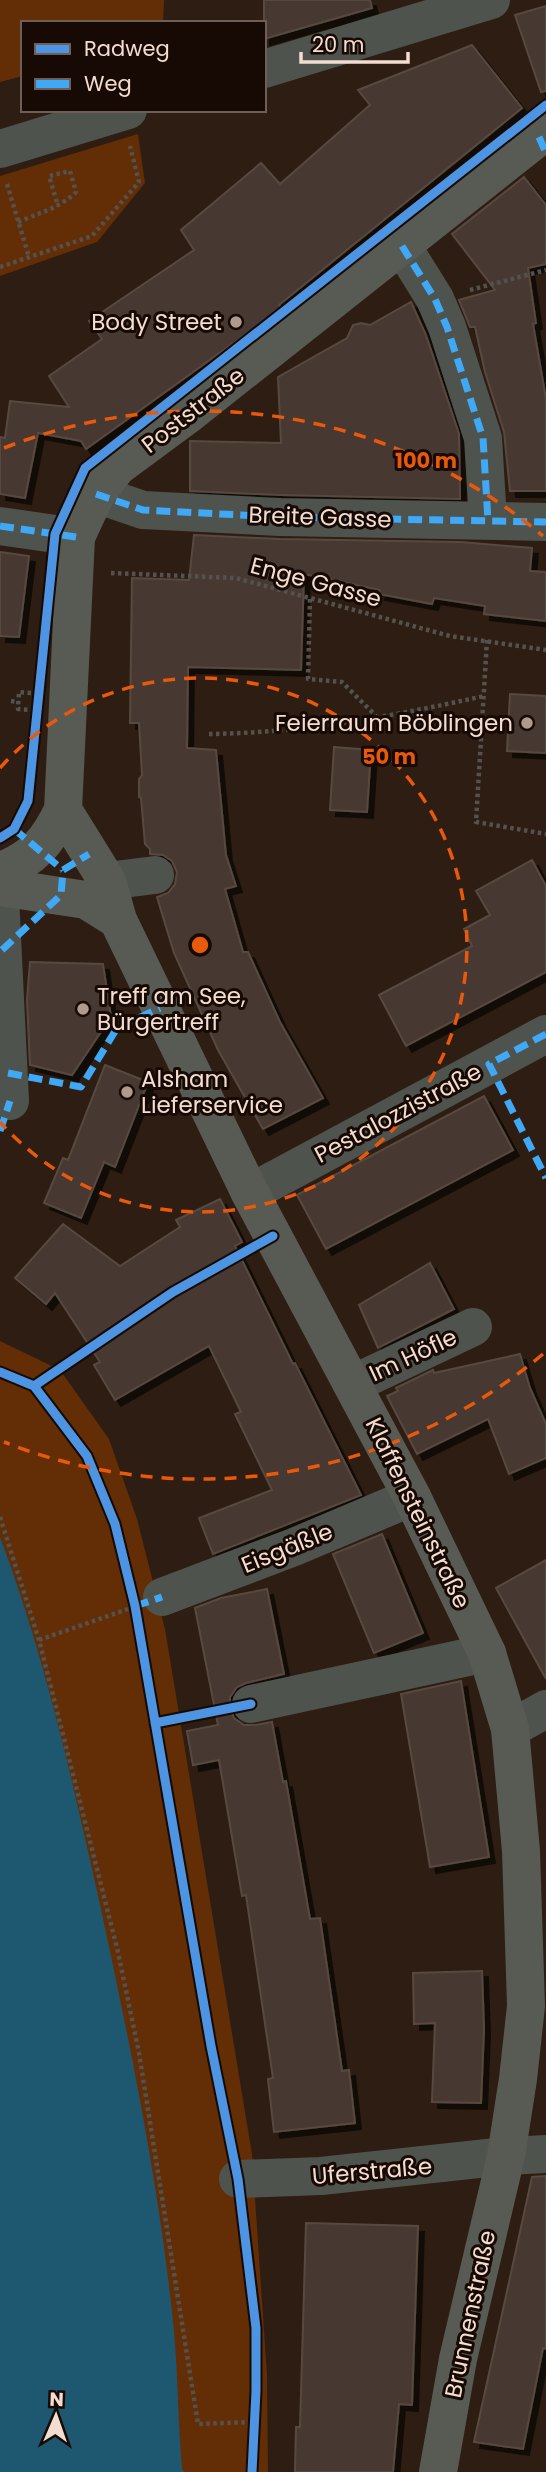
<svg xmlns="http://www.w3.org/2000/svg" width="546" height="2472" font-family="Poppins,sans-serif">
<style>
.green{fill:#632d05}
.water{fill:#1e5870}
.building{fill:#473830;stroke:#584940;stroke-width:2;filter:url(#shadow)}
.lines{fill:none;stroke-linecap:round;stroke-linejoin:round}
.path{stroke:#54524e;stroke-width:4.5;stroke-dasharray:3.5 3.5;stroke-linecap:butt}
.minor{stroke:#4f534e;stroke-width:38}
.major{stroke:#585a54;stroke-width:38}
.quiet{stroke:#3fa9f5;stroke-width:7;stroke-dasharray:14 7;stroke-linecap:butt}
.cycleway-casing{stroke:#170903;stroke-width:13}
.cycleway{stroke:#4d94e3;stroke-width:9}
.ring{fill:none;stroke:#e8590c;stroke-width:3.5;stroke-dasharray:12 9}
.poi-dot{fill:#ae9a8e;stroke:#170903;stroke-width:2.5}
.labels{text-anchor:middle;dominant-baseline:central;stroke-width:6;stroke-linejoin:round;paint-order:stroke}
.poi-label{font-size:23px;fill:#f3ddd1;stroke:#170903;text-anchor:end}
.street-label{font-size:23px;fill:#f3ddd1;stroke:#170903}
.centre{fill:#e8590c;stroke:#170903;stroke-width:3.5}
.ring-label{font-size:21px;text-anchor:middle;font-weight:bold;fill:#e8590c;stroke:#170903;stroke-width:6;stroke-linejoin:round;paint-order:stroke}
</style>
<defs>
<filter id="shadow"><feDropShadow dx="6" dy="6" stdDeviation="0" flood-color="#0009"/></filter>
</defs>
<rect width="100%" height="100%" fill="#2e1d12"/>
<!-- green -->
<path class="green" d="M0,0H164L163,23H23V76L0,82Z
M138,134L145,183L97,242L0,276V176Z
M0,1341L60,1370L109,1439L137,1519L165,1629L252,2154L267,2375L268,2472H0Z"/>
<!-- water -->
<path class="water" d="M0,1537C45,1656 73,1784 101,1909C131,2049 160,2189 174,2331C178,2377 178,2423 182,2469L184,2472H0Z"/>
<!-- building -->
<path class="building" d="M264,0H370L372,8L264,39Z
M546,6V91L541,92L515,15Z
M472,45L522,108L279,305L281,307L264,321L86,449L81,441L38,433L25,498L0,494V437L5,438L10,401L69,407L49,376L102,339L89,321L194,250L181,230L261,163L280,184L370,105L358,90Z
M524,177L546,205V264L528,268L536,323L533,324L546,399V491H510L504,432L485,372L475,327H470L459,300L495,290L452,234Z
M411,302L426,335L459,434L460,499L281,495L190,491V441L281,443L278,377L347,338L353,325L361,323L370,325Z
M194,535L280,539L461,542L532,548L530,571L546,572V621L484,614L485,606L434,598L432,604L379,594L380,590L304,574L301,670L188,667L187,748L216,750L226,855L236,886L225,889L243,952H248L280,1022L323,1098L263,1129L218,1050L174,953L157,897L168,893L175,884L177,872L172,861L163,855L150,854V849L145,844L141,798L139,797V779L142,775L139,723H130L132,578L189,580Z
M0,552L29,556L19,637L0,636Z
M510,694L546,696V753L507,751Z
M334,747L371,750L367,812L330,810Z
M532,860L546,886V972L406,1046L379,995L472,946L464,929L490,915L476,891Z
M30,962L103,964L111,1017L72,1075L30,1065L27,1000Z
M105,1065L148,1082L115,1167L104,1162L81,1218L44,1203L63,1158L68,1160Z
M484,1096L513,1150L326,1249L297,1195Z
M220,1199L242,1242L235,1246L293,1364L295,1363L361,1495L213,1554L199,1518L272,1490L235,1414L241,1412L209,1346L115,1400L94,1365L100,1362L55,1293L46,1304L15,1278L63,1224L120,1266L180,1227L176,1220Z
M430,1263L454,1309L378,1348L359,1305Z
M520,1354L530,1388L546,1424V1458L509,1474L488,1419L417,1454L387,1396L398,1391L396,1388L433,1370L434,1373Z
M382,1534L423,1633L374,1653L333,1554Z
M546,1560V1679L496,1588Z
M267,1589L284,1674L246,1683L237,1687L230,1697V1708L234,1718L244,1725H256L272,1722L283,1782L286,1781L310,1919L320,1918L342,2071L349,2070L355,2123L274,2132L268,2079L273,2078L246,1895L242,1896L219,1760L193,1765L187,1731L218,1725L195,1608L221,1598Z
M461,1681L489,1857L430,1867L401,1694Z
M482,1971L484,2029L481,2103L432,2102L435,2023L414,2024L413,1973Z
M546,2176V2349L543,2348L523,2449L474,2442L532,2177Z
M306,2223L418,2226L412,2405L399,2404L393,2472H295L296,2427H300Z"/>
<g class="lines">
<!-- path -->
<path class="path" d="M7,184L29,257
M18,222C39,213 60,208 76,192L70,171L49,176L58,206
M0,267L92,236L139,182L130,146
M470,290L546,270
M111,573L236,578L450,636L546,650
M310,599L308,679L342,682L376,716
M487,640L476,822L546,834
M31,693L19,692L18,709L32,710
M11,701L18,702
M209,734C301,733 394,716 484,696
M0,1517L39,1640L118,1952L139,2053L198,2424L255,2422
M39,1640L128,1609"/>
<!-- minor -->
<path class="minor" d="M264,69L491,0
M0,149L128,110
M402,246L435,299L447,327L483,438L488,521
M96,494L143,510L280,517L546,522
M0,526L76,537
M107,881L155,875
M0,896L10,1101
M250,1193L546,1034
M353,1384L473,1327
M162,1597L294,1547L412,1497
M251,1704L487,1653
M510,1729L546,1709
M238,2179L321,2176L506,2156L546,2154"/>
<!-- major -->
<path class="major" d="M63,810L107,881L118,920L250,1193L412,1497L487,1653L510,1729L521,1851L526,2006L518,2079L506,2156L458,2359L438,2472
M0,871C34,859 48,841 63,810L76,537L96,494L117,467L186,416L546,131
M0,887L86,900L118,920"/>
<!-- quiet -->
<path class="quiet" d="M539,137L546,153
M402,246L435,299L447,327L483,438L488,521
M96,494L143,510L280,517L546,522
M0,526L76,537
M14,829L63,870
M63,870L89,854
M2,950L61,895L63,870
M546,1034L489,1064L546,1178
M8,1073L81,1087L117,1028L160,1008
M0,1131L10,1101
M135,1606L162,1597"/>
<defs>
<path id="cycleway" d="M0,838L14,829L28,801L55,534L85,468L546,105
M0,1372L34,1386L87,1456L115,1524L135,1606L211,2046L238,2179L256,2328V2391L252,2472
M34,1386L173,1292L273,1236
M155,1723L251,1704"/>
</defs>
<!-- cycleway casing -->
<use href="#cycleway" class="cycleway-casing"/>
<!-- cycleway -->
<use href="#cycleway" class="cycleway"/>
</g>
<!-- distance rings -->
<g class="ring">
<path d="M0 768A267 267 0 1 1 0 1122"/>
<path d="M543 1354A534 534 0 0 1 4 1442M4 448A534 534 0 0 1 543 536"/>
</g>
<!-- markers -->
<g class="poi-dot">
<circle cx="236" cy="322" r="7"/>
<circle cx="527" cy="723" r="7"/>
<circle cx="83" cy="1009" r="7"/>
<circle cx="127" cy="1092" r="7"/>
</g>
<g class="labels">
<!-- poi labels -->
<g class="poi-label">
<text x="222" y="322">Body Street</text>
<text x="513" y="723">Feierraum Böblingen</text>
<text x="97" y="996" text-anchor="start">Treff am See,<tspan x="97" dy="26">Bürgertreff</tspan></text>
<text x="141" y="1079" text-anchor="start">Alsham<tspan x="141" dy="26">Lieferservice</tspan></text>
</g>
<!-- street labels -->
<g class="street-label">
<text transform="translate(193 410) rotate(-38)">Poststraße</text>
<text transform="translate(320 517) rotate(2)">Breite Gasse</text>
<text transform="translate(316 582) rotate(15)">Enge Gasse</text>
<text transform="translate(398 1113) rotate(-28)">Pestalozzistraße</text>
<text transform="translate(413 1355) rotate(-25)">Im Höfle</text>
<text transform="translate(418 1513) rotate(64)">Klaffensteinstraße</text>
<text transform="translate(287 1548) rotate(-22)">Eisgäßle</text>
<text transform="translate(372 2171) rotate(-5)">Uferstraße</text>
<text transform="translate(470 2314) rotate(-78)">Brunnenstraße</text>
</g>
</g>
<circle cx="200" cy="945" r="10" class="centre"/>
<g class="ring-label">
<text x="426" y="468">100 m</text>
<text x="389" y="764">50 m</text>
</g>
<!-- legend -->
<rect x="21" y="21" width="245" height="91" fill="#170903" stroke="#6f5e55" stroke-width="2"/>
<rect x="35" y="44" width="35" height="10" fill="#4d94e3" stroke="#6f5e55" stroke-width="2"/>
<text x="84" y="56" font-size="21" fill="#f3ddd1">Radweg</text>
<rect x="35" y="79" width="35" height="10" fill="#3fa9f5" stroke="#6f5e55" stroke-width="2"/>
<text x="84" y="91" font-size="21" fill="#f3ddd1">Weg</text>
<!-- north arrow -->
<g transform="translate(56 2416) rotate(2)" stroke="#170903" stroke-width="5" paint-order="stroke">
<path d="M0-5L12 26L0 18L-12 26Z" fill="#f3ddd1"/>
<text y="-10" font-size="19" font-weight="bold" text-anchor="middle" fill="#f3ddd1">N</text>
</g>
<!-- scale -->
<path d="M301 52v10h107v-10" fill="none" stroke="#f3ddd1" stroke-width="3.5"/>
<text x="312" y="52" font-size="21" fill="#f3ddd1" stroke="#170903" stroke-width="5" paint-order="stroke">20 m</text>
</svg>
